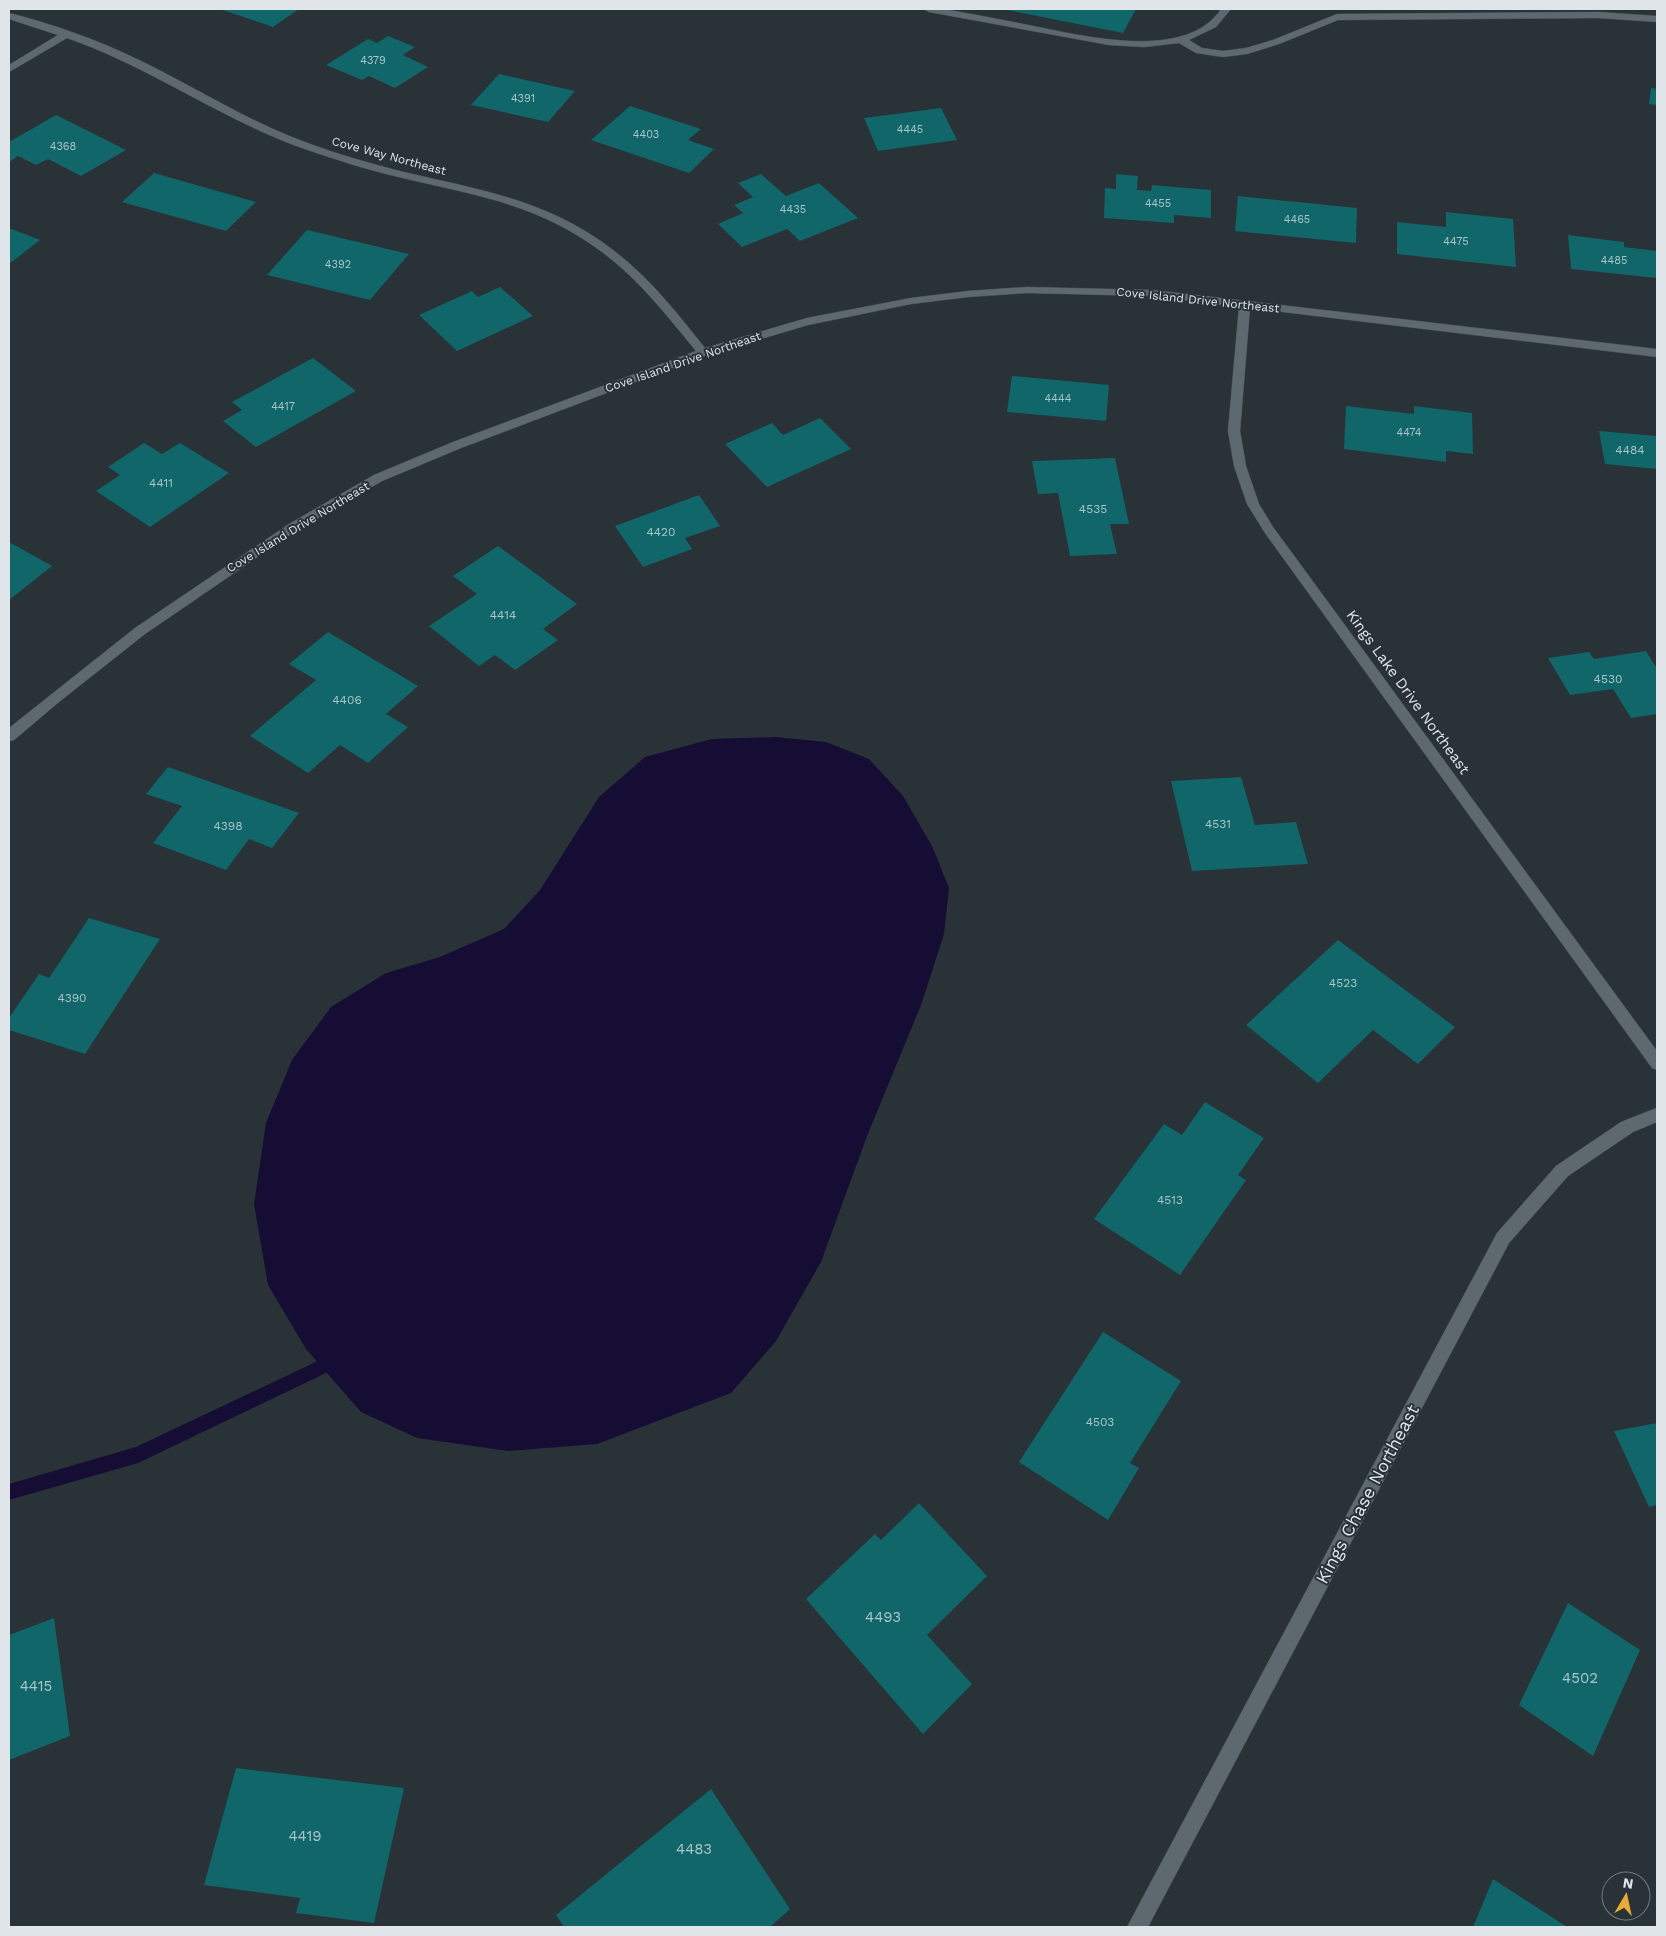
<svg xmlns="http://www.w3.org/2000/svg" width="1666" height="1936" font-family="'Work Sans',sans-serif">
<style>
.water{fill:#160d35}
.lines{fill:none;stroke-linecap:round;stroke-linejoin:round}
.stream{fill:#160d35;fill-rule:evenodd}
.building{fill:#106669}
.lane-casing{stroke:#464f53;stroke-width:1}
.street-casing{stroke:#464f53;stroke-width:1}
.lane{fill:#5d696e;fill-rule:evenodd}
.street{fill:#5d696e;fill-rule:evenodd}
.labels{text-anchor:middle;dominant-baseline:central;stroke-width:4;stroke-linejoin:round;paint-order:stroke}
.far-number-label{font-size:11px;fill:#abc5c8}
.far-street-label{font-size:12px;fill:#dfe5e8;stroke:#283237}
.number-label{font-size:12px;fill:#abc5c8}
.street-label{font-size:15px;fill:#dfe5e8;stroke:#283237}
.near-number-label{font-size:15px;fill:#abc5c8}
.near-street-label{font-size:18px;fill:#dfe5e8;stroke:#283237}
</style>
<rect width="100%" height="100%" fill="#283237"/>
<!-- water -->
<path class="water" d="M775,737L826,742L869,759L903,796L932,846L949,888L944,934L921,1005L867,1136L821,1262L776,1341L731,1393L597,1444L508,1451L417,1438L361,1412L306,1349L268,1285L254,1204L266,1123L292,1060L331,1007L386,973L440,957L504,929L540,890L599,797L645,757L712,739Z"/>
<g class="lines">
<!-- stream -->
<path class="stream" d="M322,1359L328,1362L330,1367L328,1372L138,1463L9,1500V1484L136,1447Z"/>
</g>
<!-- building -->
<path class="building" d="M220,9H299L273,27Z
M1002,9H1136L1123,33Z
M388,36L415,47L403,55L428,67L395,88L369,76L362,80L326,65L368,39L377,43Z
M499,74L575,91L548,122L471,105Z
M1651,88L1657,89V105L1649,104Z
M630,106L701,129L688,140L714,149L689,173L591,140Z
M941,108L957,140L878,151L864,118Z
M56,115L126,150L81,176L48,159L36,165L18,156L9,162V142Z
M154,173L256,202L226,231L122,202Z
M761,174L786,196L819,183L858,218L800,241L787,229L742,247L718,224L743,213L734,205L753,197L738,183Z
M1116,174L1138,176L1137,190L1151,191L1152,185L1211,190V218L1174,215V223L1104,218L1105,188L1116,189Z
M1238,196L1357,208L1356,243L1235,231Z
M1446,212L1513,219L1516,267L1397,254V222L1446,227Z
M9,228L40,240L9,264Z
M307,230L409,254L370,300L267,275Z
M1568,235L1624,242V247L1657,251V278L1571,269Z
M500,287L533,316L457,351L419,315L472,291L478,297Z
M313,358L356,391L256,447L223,421L242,410L232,402Z
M1012,376L1109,385L1106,421L1007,412Z
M1346,406L1414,414V406L1472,413L1473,454L1446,451V462L1344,449Z
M820,418L851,449L767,487L725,444L772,423L783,435Z
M1599,431L1657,436V469L1605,464Z
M144,443L162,454L180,443L229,473L150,527L96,491L120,475L108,467Z
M1115,458L1129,524H1110L1117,554L1070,556L1058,493L1038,494L1032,461Z
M699,495L720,526L685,538L692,549L643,567L615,526Z
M9,542L52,566L9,600Z
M498,546L577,604L543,629L558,640L515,670L495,655L479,666L429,626L477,594L453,576Z
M328,632L418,686L386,714L408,727L368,763L340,745L308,773L250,736L316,680L289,664Z
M1646,651L1657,669V714L1631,718L1613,689L1570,695L1548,658L1589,652L1594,659Z
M168,767L299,813L272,848L249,839L226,870L153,843L182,806L146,794Z
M1241,777L1255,825L1296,822L1308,864L1192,871L1171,781Z
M89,918L160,939L85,1054L9,1030V1018L39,974L49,978Z
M1338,940L1455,1027L1418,1064L1373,1030L1318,1083L1246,1025Z
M1205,1102L1264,1138L1238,1175L1246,1180L1180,1275L1094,1219L1164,1124L1182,1135Z
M1103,1332L1181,1381L1130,1463L1139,1468L1108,1520L1019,1462Z
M1657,1423V1505L1649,1507L1614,1431Z
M919,1503L987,1576L927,1635L972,1684L923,1734L806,1599L875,1534L881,1540Z
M1568,1603L1640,1650L1593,1756L1519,1705Z
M54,1618L70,1736L9,1760V1635Z
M236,1768L404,1788L374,1923L296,1913L300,1898L204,1885Z
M711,1789L790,1909L770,1927H564L556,1915Z
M1493,1879L1567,1927H1473Z"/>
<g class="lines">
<defs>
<path id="lane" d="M924,9H943C973,14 1003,20 1033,26C1085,36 1186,62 1221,9H1231L1216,27L1189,40L1202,48L1223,51L1246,48L1273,40L1337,14L1599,12L1657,16V22L1599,18L1338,20L1279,44L1247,54L1223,57L1196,53L1179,43L1144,47L1109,45L929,12Z"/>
<path id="street" d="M9,13C53,24 98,40 139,60C189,84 236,114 287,135C326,151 367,163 408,173C485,191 549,201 613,250C649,277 677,313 705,348L807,318L911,298L968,291L1027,287L1152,290L1657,349V357L1250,308L1240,431L1246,466L1259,504L1273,527L1657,1051V1070L1652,1068L1265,533L1247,504L1234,466L1228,431L1239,307L1152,296L1027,293L968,297L911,304L808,325L707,355L461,448L382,481L297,530L145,634L59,702L14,740L9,741V728L135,628L289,524L374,475L453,442L696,351C668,317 641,282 606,255C541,205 483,197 407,179C368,170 329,158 291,144C214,114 145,65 67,38L9,72V65L58,35L9,19Z
M1657,1108V1122L1633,1132L1568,1176L1509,1243L1148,1927H1127L1497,1233L1556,1166L1621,1122Z"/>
</defs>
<!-- lane casing -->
<use href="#lane" class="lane-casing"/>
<!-- street casing -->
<use href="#street" class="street-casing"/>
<!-- lane -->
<use href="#lane" class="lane"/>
<!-- street -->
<use href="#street" class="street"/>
</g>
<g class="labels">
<!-- far-number labels -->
<g class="far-number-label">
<text x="373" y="60">4379</text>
<text x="523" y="98">4391</text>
<text x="910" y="129">4445</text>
<text x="646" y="134">4403</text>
<text x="63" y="146">4368</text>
<text x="1158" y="203">4455</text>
<text x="793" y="209">4435</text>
<text x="1297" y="219">4465</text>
<text x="1456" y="241">4475</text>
<text x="1614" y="260">4485</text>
<text x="338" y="264">4392</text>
<text x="1058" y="398">4444</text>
<text x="283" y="406">4417</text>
<text x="1409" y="432">4474</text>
</g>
<!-- far-street labels -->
<g class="far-street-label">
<text transform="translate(389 156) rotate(15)">Cove Way Northeast</text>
<text transform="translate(1198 300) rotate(6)">Cove Island Drive Northeast</text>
<text transform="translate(683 362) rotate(-19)">Cove Island Drive Northeast</text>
<text transform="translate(298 527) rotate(-31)">Cove Island Drive Northeast</text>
</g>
<!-- number labels -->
<g class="number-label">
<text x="1630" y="450">4484</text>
<text x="161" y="483">4411</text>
<text x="1093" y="509">4535</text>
<text x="661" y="532">4420</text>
<text x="503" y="615">4414</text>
<text x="1608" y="679">4530</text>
<text x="347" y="700">4406</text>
<text x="1218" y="824">4531</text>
<text x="228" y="826">4398</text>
<text x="1343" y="983">4523</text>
<text x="72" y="998">4390</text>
<text x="1170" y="1200">4513</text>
<text x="1100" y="1422">4503</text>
</g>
<!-- street labels -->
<g class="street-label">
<text transform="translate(1408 692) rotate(54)">Kings Lake Drive Northeast</text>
</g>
<!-- near-number labels -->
<g class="near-number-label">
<text x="883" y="1617">4493</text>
<text x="1580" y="1678">4502</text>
<text x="36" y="1686">4415</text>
<text x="305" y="1836">4419</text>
<text x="694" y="1849">4483</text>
</g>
<!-- near-street labels -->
<g class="near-street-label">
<text transform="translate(1367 1494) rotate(-62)">Kings Chase Northeast</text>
</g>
</g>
<!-- border -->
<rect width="1666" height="1936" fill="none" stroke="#dfe5e8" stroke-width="20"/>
<!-- north arrow -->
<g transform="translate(1626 1896) rotate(9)"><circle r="24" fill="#283237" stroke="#717a7e"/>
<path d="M0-4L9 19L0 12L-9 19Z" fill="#e9aa38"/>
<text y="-8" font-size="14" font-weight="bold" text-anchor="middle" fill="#dfe5e8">N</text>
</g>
</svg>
